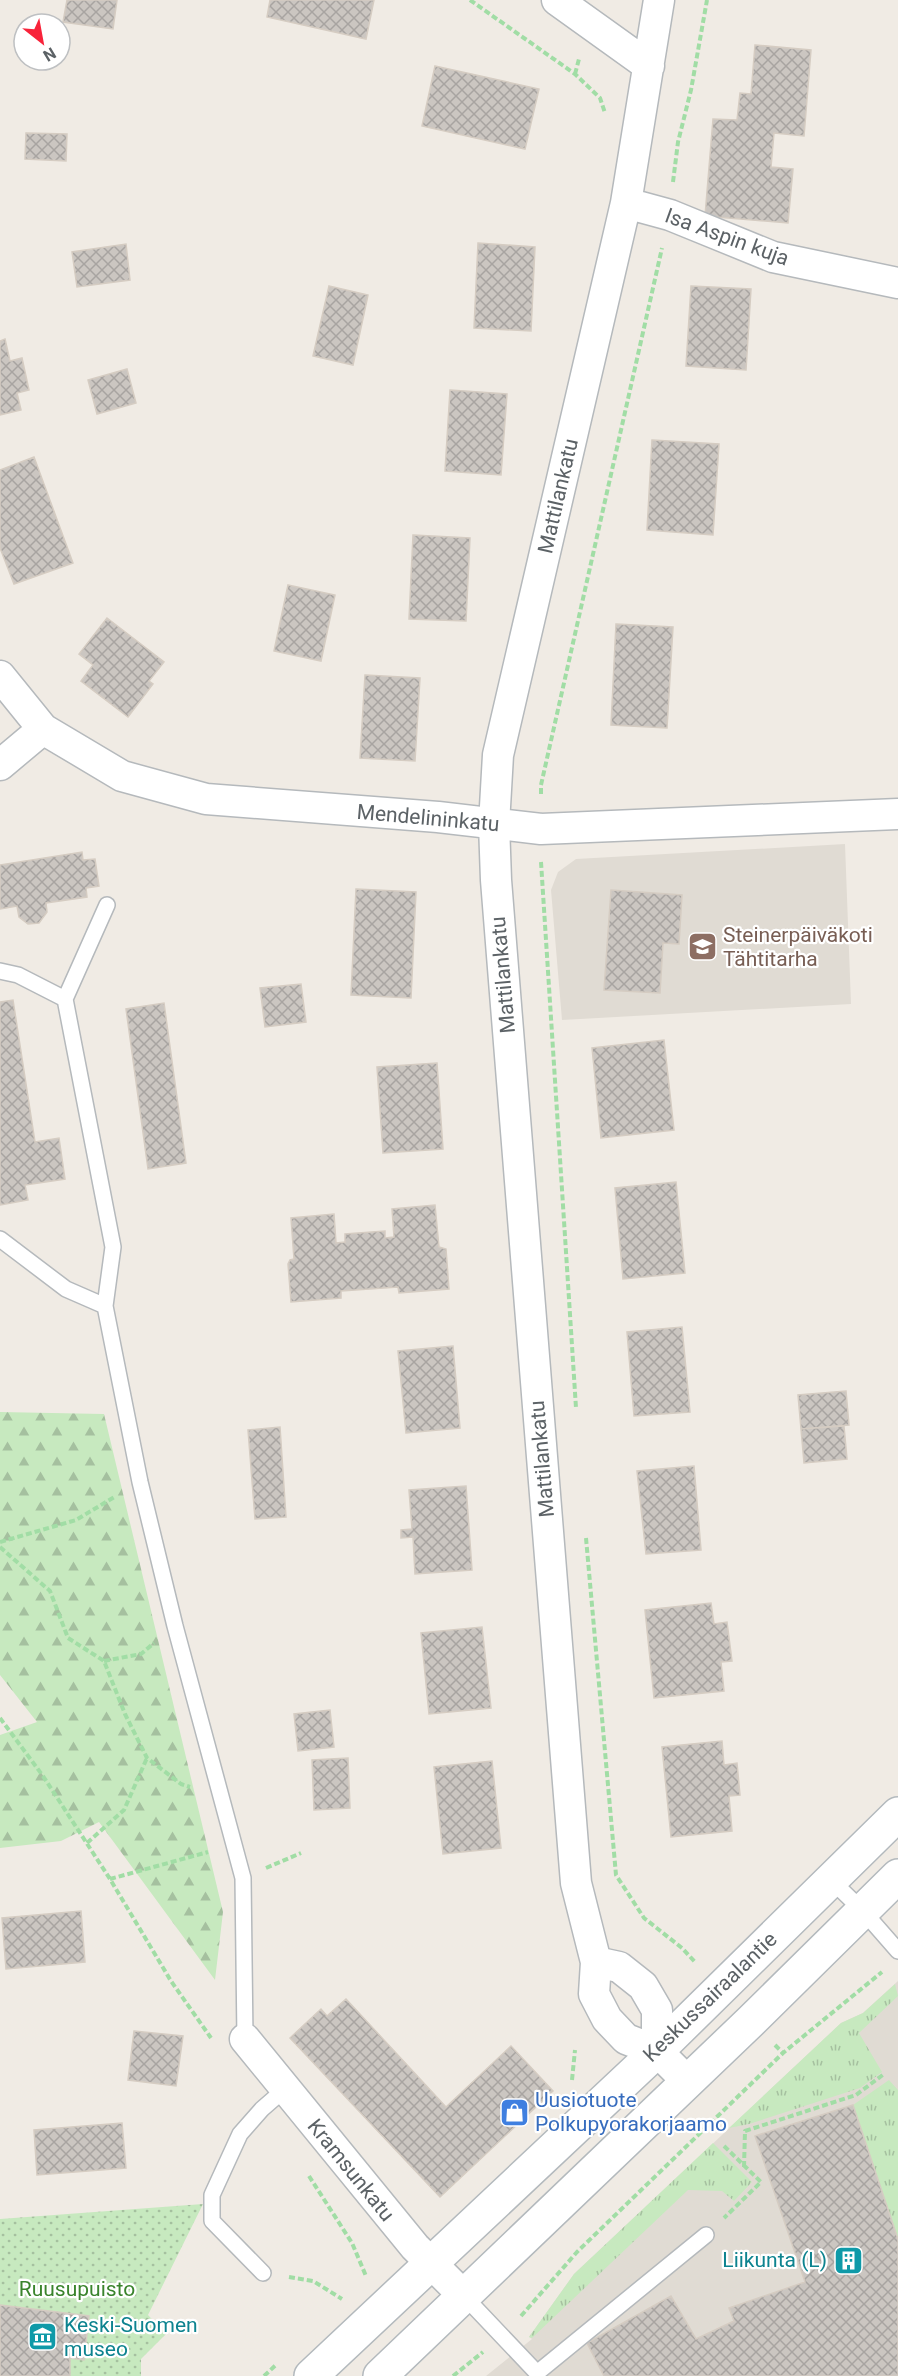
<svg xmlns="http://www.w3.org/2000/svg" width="898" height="2376" font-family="Roboto,sans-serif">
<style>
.education{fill:#e0dbd3}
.grass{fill:url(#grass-tufts)}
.forest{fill:url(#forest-firs)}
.park{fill:url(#park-dots)}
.building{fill:url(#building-cross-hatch);stroke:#d5ccc2;stroke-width:1.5}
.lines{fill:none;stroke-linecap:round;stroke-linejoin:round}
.lane-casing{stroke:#b5b9bc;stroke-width:18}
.street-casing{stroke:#b5b9bc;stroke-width:33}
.secondary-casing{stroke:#b3b9bd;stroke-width:36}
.path{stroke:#a1dda5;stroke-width:4;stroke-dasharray:6 3;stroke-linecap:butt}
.lane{stroke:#fff;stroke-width:15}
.street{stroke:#fff;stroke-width:30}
.secondary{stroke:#fff;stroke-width:33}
.labels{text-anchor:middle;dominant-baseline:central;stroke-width:4.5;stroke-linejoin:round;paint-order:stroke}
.street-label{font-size:21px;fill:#5c6266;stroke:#fff}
.education-label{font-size:21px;fill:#785e54;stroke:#fff;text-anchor:start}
.shop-label{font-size:21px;fill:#366cbe;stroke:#fff;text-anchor:start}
.culture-label{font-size:21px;fill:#0d838f;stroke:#fff;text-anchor:end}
.park-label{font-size:21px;fill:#3a842d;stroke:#fff}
</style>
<defs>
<pattern id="grass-tufts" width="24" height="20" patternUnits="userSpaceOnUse" patternTransform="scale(1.5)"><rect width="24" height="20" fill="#c7e9bf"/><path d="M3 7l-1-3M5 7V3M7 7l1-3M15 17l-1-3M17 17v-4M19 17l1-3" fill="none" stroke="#a5c09f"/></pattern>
<pattern id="forest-firs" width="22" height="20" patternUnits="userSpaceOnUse" patternTransform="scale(1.5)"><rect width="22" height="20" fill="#c7e9bf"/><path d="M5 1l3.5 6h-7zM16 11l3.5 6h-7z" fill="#a5c09f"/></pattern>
<pattern id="park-dots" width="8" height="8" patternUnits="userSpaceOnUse" patternTransform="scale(1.5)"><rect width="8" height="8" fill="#c7e9bf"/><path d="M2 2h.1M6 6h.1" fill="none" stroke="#a5c09f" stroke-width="1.8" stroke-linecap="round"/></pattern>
<pattern id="building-cross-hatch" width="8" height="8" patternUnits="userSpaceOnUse" patternTransform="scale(1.5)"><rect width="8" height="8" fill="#cbc6c1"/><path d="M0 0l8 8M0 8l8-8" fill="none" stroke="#a8a4a1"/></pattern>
</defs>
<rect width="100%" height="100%" fill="#f0ebe4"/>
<!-- education -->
<path class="education" d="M845,844L851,1004L562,1020L551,890L558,872L576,859Z
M898,1981V2376H486L532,2339L529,2337L574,2274L841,2023L863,2013Z"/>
<!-- grass -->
<path class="grass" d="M895,1984L898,1996L859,2033L882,2072L860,2088L749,2124L729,2128L841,2023L863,2013Z
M889,2080L898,2090V2239L853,2105Z
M713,2143L752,2182L734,2201L722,2191L688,2190L532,2338L529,2337L574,2274Z"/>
<!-- forest -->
<path class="forest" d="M0,1412L104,1414L223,1912L215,1980L99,1822L61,1841L0,1848V1735L37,1722L0,1675Z"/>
<!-- park -->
<path class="park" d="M203,2204L148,2315L166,2334L141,2359V2376H0V2219Z"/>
<!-- building -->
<path class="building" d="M67,0H117L113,29L63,22Z
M270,0H374L366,39L267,17Z
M755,45L811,50L804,136L774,133L771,167L793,169L788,223L705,216L713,119L737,120L740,93L751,94Z
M435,66L539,89L525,149L422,126Z
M26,133L67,134L66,161L25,159Z
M478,243L535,247L531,331L474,328Z
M126,244L130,280L77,287L72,252Z
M329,286L368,295L353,365L313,356Z
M691,286L751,289L746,370L686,366Z
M5,339L10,361L22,358L29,390L17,393L21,410L0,415V341Z
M127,369L136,403L97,414L88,380Z
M450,390L507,394L501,475L445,471Z
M652,440L719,444L713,535L647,530Z
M34,457L73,563L14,584L0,548V470Z
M413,535L470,538L466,621L409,619Z
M288,585L335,595L321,661L274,651Z
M107,618L164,662L149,681L153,684L128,717L81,681L93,665L79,654Z
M616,624L673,627L667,728L611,725Z
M365,675L420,678L415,761L360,758Z
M82,852L83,860L95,859L99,886L86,888L87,897L46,903L47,912L39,923L28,924L19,917L17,906L0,909V865Z
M356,889L416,892L411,998L351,995Z
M611,890L682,895L679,944L663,943L660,993L604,990Z
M301,984L306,1022L265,1027L260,988Z
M13,1000L35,1142L59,1138L65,1179L25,1185L28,1200L0,1205V1002Z
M164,1003L186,1163L148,1169L126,1009Z
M664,1040L674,1130L601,1138L592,1048Z
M437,1063L443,1149L383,1153L377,1067Z
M676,1182L685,1273L623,1279L615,1188Z
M435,1205L439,1247L446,1249L449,1289L399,1293L398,1287L341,1291V1298L291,1302L288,1264L290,1260L294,1259L291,1218L334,1214L336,1243L345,1242V1234L385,1231V1238L394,1237L392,1209Z
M682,1327L690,1412L634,1416L627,1332Z
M453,1346L460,1428L406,1433L398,1351Z
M846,1391L849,1425L801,1429L798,1395Z
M844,1426L847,1459L804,1463L801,1429Z
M280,1427L286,1517L255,1519L248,1430Z
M694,1466L701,1550L646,1554L637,1471Z
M466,1486L472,1570L415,1574L413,1537L401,1538V1530L412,1529L409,1490Z
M711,1603L714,1624L727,1622L732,1661L721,1662L724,1691L654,1698L645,1610Z
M482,1627L491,1708L429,1714L421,1633Z
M330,1710L334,1747L298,1751L294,1714Z
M722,1741L724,1765L737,1763L740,1795L729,1796L732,1831L671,1837L662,1747Z
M348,1758L350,1808L314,1810L312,1760Z
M492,1761L501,1848L443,1854L434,1767Z
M81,1911L85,1962L6,1969L2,1918Z
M346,1999L446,2107L511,2046L553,2091L440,2197L290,2038L321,2009L327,2016Z
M134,2031L183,2036L176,2086L128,2080Z
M853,2105L898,2239V2376H604L587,2343L671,2296L696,2339L734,2321L729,2308L805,2282L755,2136Z
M122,2123L126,2168L37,2175L34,2130Z
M0,2305L89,2316L84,2360L70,2358V2376H0Z"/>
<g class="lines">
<defs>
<path id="lane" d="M0,971L18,975L65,999L113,1247L105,1306L140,1482L175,1626L243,1878L245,2039
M65,999L107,905
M0,1239L66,1289L105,1306
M831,1880L863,1911L898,1951
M263,2273L212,2221V2195L240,2134L262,2109L285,2089
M464,2296L537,2373L706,2235"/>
<path id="street" d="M557,0L649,66
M659,0L626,203L498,755L494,824L496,880L576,1883L596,1962L594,1994L607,2019L626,2039L657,2051L688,2082
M626,203L670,215L773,257L898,283
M0,676L43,729L122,776L206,799L438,817L541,829L898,814
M0,765L43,729
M596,1962L619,1967L643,1986L657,2010V2051
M245,2039L415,2247L464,2296"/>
<path id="secondary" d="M311,2376L657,2051L898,1814
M380,2376L751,2021L898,1876"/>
</defs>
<!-- lane casing -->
<use href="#lane" class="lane-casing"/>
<!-- street casing -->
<use href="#street" class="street-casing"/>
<!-- secondary casing -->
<use href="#secondary" class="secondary-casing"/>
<!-- path -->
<path class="path" d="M470,0L575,74L600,98L605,113
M575,74L579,59
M673,182L678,142L691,90L707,0
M541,794V785L662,248
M541,862L576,1408
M586,1538L616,1875L644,1918L682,1948L695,1962
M0,1542L76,1520L116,1496
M0,1547L50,1591L68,1638L104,1661L125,1714L147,1758L181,1784L190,1787
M104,1661L141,1654L154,1643
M0,1718L43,1776L110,1879L171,1981L211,2038
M87,1843L124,1810L147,1758
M266,1868L301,1853
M110,1879L208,1852
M775,2045L783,2053
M572,2080L575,2050
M724,2146L761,2182L724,2218
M744,2167L745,2131L856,2095L884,2074
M309,2176L352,2243L366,2276
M289,2277L313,2281L342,2299
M521,2316L577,2252L783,2053L882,1972
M264,2376L277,2364
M453,2376L483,2352"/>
<!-- lane -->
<use href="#lane" class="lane"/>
<!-- street -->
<use href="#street" class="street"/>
<!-- secondary -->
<use href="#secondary" class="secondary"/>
</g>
<!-- icons -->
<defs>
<symbol id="school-square" viewBox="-11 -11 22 22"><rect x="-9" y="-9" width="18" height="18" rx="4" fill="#8d6e63" stroke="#fff"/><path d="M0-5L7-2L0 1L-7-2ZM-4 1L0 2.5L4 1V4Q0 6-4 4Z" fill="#fff"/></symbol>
<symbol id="shop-square" viewBox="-11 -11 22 22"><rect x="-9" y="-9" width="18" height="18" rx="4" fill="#3f7fe0" stroke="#fff"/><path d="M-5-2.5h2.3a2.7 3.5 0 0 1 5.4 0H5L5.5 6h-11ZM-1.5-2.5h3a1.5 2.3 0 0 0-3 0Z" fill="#fff"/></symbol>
<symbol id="building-square" viewBox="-11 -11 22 22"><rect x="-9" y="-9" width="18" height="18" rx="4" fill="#0f9aa8" stroke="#fff"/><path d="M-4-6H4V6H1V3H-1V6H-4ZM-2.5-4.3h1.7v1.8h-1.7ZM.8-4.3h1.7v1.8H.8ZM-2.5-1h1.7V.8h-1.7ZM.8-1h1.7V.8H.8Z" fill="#fff"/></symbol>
<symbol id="museum-square" viewBox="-11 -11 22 22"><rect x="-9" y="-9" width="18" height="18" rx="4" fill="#0f9aa8" stroke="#fff"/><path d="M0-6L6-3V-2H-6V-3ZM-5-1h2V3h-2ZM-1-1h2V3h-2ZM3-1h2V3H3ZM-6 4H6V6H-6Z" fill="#fff"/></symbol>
</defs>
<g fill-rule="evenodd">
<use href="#school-square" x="686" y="930" width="33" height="33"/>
<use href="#shop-square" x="498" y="2096" width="33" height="33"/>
<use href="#building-square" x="832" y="2244" width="33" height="33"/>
<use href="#museum-square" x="26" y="2320" width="33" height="33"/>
</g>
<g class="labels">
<!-- street labels -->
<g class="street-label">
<text transform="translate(727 237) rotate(20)">Isa Aspin kuja</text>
<text transform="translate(558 496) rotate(-77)">Mattilankatu</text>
<text transform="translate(428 818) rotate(5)">Mendelininkatu</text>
<text transform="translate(503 975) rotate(-95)">Mattilankatu</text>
<text transform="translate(542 1459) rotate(-95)">Mattilankatu</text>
<text transform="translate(710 1997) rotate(-44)">Keskussairaalantie</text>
<text transform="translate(351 2170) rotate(51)">Kramsunkatu</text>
</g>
<!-- education labels -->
<g class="education-label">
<text x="723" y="935">Steinerpäiväkoti<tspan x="723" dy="24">Tähtitarha</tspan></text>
</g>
<!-- shop labels -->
<g class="shop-label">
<text x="535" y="2100">Uusiotuote<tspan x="535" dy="24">Polkupyorakorjaamo</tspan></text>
</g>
<!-- culture labels -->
<g class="culture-label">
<text x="827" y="2260">Liikunta (L)</text>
<text x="64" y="2325" text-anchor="start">Keski-Suomen<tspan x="64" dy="24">museo</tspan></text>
</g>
<!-- park labels -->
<g class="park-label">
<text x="77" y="2289">Ruusupuisto</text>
</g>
</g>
<!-- north arrow -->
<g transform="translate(42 42) rotate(149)"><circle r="28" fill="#ffffff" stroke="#bec0c2" stroke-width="1.5"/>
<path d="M0-4.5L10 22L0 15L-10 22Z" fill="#f8233a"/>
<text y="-9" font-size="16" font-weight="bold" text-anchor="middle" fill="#5c6266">N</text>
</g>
</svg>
